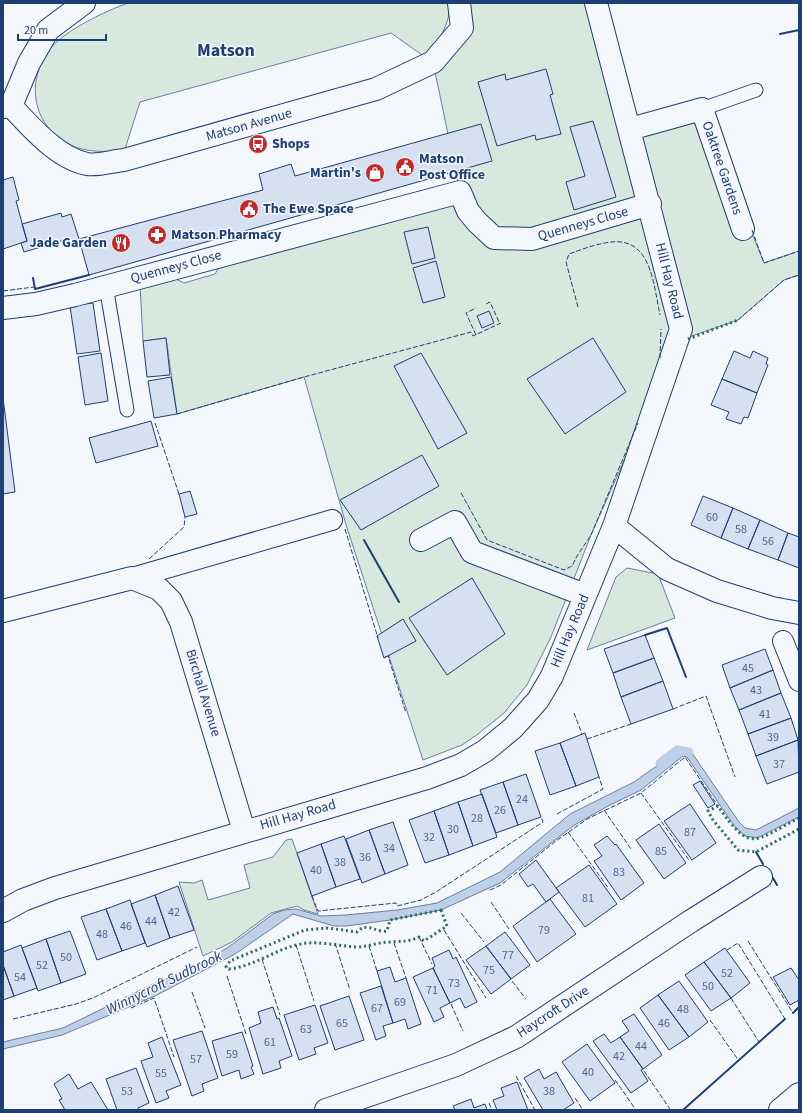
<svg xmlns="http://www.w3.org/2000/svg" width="802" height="1113" font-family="'Source Sans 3',sans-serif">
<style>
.green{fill:#d7e8df;stroke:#687fa3}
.water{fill:#bed0e5;stroke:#687fa3}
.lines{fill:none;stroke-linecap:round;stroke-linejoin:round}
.stream{stroke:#bed0e5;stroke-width:9}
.building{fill:#d5e0f0;stroke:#1d3f73}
.service-casing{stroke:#1d3f73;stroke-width:15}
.pedestrian-casing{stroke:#1d3f73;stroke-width:22}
.minor-casing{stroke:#1d3f73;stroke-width:24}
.secondary-casing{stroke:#1d3f73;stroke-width:24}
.service{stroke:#f4f7fb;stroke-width:13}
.pedestrian{stroke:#f4f7fb;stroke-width:20}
.minor{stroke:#f4f7fb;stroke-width:22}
.secondary{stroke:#f4f7fb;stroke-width:22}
.hedge{stroke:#2c6c60;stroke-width:3;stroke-dasharray:2 3;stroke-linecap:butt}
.fence{stroke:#1d3f73;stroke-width:1;stroke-dasharray:5 2;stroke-linecap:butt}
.wall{stroke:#1d3f73;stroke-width:2}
.labels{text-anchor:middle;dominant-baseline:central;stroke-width:3;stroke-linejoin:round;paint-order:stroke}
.number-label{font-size:12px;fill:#4b6792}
.street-label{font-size:14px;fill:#1d3f73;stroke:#f4f7fb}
.poi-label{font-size:14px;font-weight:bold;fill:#1d3f73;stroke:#f4f7fb;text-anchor:start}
.water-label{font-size:15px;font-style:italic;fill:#1d3f73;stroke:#f4f7fb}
.district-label{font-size:18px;font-weight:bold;fill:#1d3f73;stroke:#f4f7fb}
</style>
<rect width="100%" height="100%" fill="#f4f7fb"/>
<!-- green -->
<path class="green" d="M128,3H450C449,28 440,38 425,57L391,33L140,102L124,152C108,151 88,153 73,146C33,129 24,82 50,49C65,30 106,11 128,3Z
M459,3H596L630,129L702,109L764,263L799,251V275L784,280L738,320L689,337L680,335L591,535L551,637L527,685L504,713L478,734L462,745L423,760L347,528L304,377L177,414L166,338L143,341L140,285L172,277L184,283L215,274L221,264L460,192L433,62L462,28Z
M627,568L658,574L675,618L587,650L616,577Z
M292,839L318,914L304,910L297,906L271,913L232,942L203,956L179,882L194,883L202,880L208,900L250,888L244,865L273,857L286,840Z"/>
<!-- water -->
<path class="water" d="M682,748L690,750L739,822L745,828L756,830L799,808V817L757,838L745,836L735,827L687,757L683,756L641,790L608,806L573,826L500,883L441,910L390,920L347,926H334L293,914L235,954L155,996L62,1035L3,1049V1042L63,1028L151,985L197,967L230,946L273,914L284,910L296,909L321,916L346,915L397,910L437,903L500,872L570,814L634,782Z"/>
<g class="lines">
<!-- stream -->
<path class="stream" d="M660,763L677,750L689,752"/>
</g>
<!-- building -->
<path class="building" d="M546,69L553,94L550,95L561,134L536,140L535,135L497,146L478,82L505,74L506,80Z
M593,121L616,197L574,210L566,182L585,176L570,127Z
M481,124L492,161L89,275L79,239L263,190L259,174L291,164L295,176Z
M13,177L19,200L16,201L27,241L3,249V180Z
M61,213L62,217L71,214L80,242L66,246L64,240L24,252L21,243L27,241L22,224Z
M428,227L435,258L412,264L404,232Z
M436,261L445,297L423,303L413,268Z
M93,303L100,351L77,354L70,306Z
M489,311L494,323L482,328L477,316Z
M166,338L170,375L147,377L143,341Z
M593,338L626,392L565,434L527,379Z
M734,351L750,358L753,351L768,358L766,364L768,365L757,393L722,379Z
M101,353L108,401L85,405L78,357Z
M421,353L467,433L438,449L394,366Z
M171,377L177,414L154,418L148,381Z
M722,379L757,393L748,418L744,417L741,424L726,419L729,412L711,405Z
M3,398L15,492L3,494Z
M151,421L158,446L96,463L89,438Z
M422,455L439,486L361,530L340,500Z
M190,491L197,514L185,517L179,494Z
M703,496L733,508L721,538L691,525Z
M733,508L760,520L748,549L721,538Z
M760,520L788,533L778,560L748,549Z
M788,533L799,537V568L778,560Z
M472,578L505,634L447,675L409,618Z
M403,619L416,641L384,658L377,636Z
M645,635L654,658L613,673L604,649Z
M765,649L773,670L730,688L722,665Z
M654,658L663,681L621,697L613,673Z
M773,670L781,693L739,710L730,688Z
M663,681L673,709L631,724L621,697Z
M781,693L791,718L748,734L739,710Z
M791,718L798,740L756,756L748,734Z
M585,733L599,777L576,786L560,743Z
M798,740L799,772L767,784L756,756Z
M560,743L576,786L550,795L535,751Z
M526,774L541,817L518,825L503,782Z
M700,781L715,804L708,808L693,785Z
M503,782L518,825L496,833L480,790Z
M482,794L497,837L473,846L458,802Z
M458,802L473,846L449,855L434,811Z
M690,804L716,843L692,860L664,821Z
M434,811L449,855L425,863L409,820Z
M393,822L408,865L385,874L369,830Z
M659,824L686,863L664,879L636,840Z
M369,830L385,874L362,883L346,839Z
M344,836L360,879L336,887L321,844Z
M607,836L615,845L616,844L644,883L621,900L594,861L602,856L594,845Z
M321,844L336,887L312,896L297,853Z
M536,860L559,892L546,902L533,884L528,887L519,874Z
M589,865L617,904L585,927L556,888Z
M178,886L194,930L170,938L155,895Z
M155,895L170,938L147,947L131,904Z
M550,899L576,934L537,962L513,926Z
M130,900L145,943L122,951L106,909Z
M106,909L122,951L97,960L81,917Z
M70,931L86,974L61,983L46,939Z
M505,932L530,965L511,979L486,946Z
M46,939L61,983L38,991L22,948Z
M21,945L37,988L14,996L3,965V952Z
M486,946L511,979L491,994L466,960Z
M725,948L750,983L731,998L704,962Z
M449,950L453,959L456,957L477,1002L465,1008L460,998L450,1003L433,968L435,966L432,958Z
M704,962L731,998L711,1011L685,975Z
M3,965L14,996L3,1000Z
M390,967L395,982L406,978L421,1024L408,1029L405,1019L393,1023L377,971Z
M433,968L450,1003L440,1008L444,1017L434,1022L413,977Z
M791,968L799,980V1000L790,1005L773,977Z
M679,981L708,1022L689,1037L658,995Z
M381,986L393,1023L383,1026L386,1036L376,1040L360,993Z
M658,995L689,1037L669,1050L640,1008Z
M349,996L364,1040L335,1050L320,1006Z
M315,1005L328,1043L314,1048L316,1054L299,1060L284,1015Z
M273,1007L277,1019L279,1018L292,1056L279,1061L281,1068L263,1074L249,1028L261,1023L258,1012Z
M634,1014L662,1055L643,1069L620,1037L629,1031L622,1021Z
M202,1031L218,1078L202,1084L204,1091L192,1096L173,1040Z
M242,1032L253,1066L251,1067L254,1074L241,1079L239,1070L222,1076L212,1041Z
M604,1034L611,1043L620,1037L643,1069L641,1070L648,1081L631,1093L593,1041Z
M162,1037L181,1085L166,1091L169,1098L156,1103L141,1061L153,1057L148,1043Z
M587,1044L615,1083L590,1101L562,1062Z
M136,1068L149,1103L138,1108L139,1110H117L106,1079Z
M539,1069L544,1079L556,1072L574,1103L563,1110H543L524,1078Z
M69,1074L78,1089L91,1082L108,1110H65L59,1100L62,1099L54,1084Z
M517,1082L528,1110H497L493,1100L504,1096L501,1088Z
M471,1099L474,1108L485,1104L487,1110H455L453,1106Z"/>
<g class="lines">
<defs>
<path id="service" d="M702,109L756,90
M106,286L127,410"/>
<path id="pedestrian" d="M132,578L332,520
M783,641L799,681"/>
<path id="minor" d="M11,106L29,63L48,30L84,3
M3,107L11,106C30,126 58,159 87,164C97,166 113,161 124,160L376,89L433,62L462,28L459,3
M630,129L702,109L743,229
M3,308L36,304L75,295L460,192L468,211L477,222L494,238L532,239L650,204
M614,526L667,569L717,591L772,608L799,613
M421,540L455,522L472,552L585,595
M3,611L132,578L159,589L171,601L181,622L244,831
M3,911L23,900L55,888L427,778L461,765L485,751L513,728L538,700L552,676L614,526L681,329L596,3
M326,1110L456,1065L516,1037L691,921L761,877"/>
<path id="secondary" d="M780,1110L799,1094"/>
</defs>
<!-- service casing -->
<use href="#service" class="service-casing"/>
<!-- pedestrian casing -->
<use href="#pedestrian" class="pedestrian-casing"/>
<!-- minor casing -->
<use href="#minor" class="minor-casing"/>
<!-- secondary casing -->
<use href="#secondary" class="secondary-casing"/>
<!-- service -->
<use href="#service" class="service"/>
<!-- pedestrian -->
<use href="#pedestrian" class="pedestrian"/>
<!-- minor -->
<use href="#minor" class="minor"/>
<!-- secondary -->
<use href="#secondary" class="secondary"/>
<!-- hedge -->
<path class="hedge" d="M688,339L738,320
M799,818C754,841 751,854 718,806L708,811L713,820L738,850L756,852L799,829
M441,910L447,926L424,941L419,937C409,942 401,941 390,942C378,942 368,947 356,947C340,946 324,942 307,943C279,946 257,966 229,969L226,967L230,961L305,930L328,928L357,932C367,921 375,933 387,931L390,920Z"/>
<!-- fence -->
<path class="fence" d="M752,230L764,263L799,251
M3,291L34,287
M486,304L490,302L500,324
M578,307L566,262L569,254C580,250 593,245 605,243C651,233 653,282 660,315
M738,320L784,280L799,275
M476,335L466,313L476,308
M660,358L661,329
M177,414L304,377L471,332L473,336L501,323
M155,423L179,494
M461,493L487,540L564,570L572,566L577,556L591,535L638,423
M345,529L378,638
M149,559L184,527L185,517
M385,657L388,656L406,713
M673,709L706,696L735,777
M574,713L582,734
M587,739L631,724
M641,793L689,860
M604,810L631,849
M557,814L603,789L599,777
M568,832L609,889
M490,890L501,885L556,841L587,819L641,793L685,757L718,806
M312,896L318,911L396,903L397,906L421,900L436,892L543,822L541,817
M491,902L509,929
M461,913L484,942
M444,930L486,998
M419,937L432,964
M748,941L793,1013
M335,943L350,990
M394,943L406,978
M296,945L314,1001
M369,946L377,971
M727,950L738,943L785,1019
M262,959L280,1015
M227,976L246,1034
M512,981L526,999
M192,992L205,1028
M731,998L759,1042
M451,1004L463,1031
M131,1008L154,998L174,1057
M13,1019L76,1004L93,998L197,947
M710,1020L739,1061
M644,1071L670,1109
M516,1076L535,1110
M615,1080L636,1110
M575,1098L583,1110
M489,1103L492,1110"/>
<!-- wall -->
<path class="wall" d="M780,34L799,30
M33,278L35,289L89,275
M364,540L399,602
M645,635L667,628L686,677
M756,852L763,864
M773,878L777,885
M793,1013L799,1007
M668,1110H670
M683,1110L785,1019"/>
</g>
<!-- icons -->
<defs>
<symbol id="bus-disc" viewBox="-11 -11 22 22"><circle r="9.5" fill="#c62828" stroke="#f4f7fb"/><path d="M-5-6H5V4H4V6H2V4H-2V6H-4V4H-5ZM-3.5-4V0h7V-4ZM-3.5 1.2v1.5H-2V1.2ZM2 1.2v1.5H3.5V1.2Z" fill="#fff"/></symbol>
<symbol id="civic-disc" viewBox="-11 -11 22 22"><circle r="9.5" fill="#c62828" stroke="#f4f7fb"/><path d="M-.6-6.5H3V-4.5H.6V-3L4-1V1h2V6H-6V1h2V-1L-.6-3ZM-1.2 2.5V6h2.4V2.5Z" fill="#fff"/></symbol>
<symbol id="shop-disc" viewBox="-11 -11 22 22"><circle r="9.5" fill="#c62828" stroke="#f4f7fb"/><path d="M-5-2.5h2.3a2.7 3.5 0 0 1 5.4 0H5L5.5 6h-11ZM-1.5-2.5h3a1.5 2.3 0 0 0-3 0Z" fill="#fff"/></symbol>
<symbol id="pharmacy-disc" viewBox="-11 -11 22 22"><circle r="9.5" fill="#c62828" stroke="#f4f7fb"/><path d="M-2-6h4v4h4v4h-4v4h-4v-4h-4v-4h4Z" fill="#fff"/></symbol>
<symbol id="restaurant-disc" viewBox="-11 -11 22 22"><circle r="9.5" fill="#c62828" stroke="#f4f7fb"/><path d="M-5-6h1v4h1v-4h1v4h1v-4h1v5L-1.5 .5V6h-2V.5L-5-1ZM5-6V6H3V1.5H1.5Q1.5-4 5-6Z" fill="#fff"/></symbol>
</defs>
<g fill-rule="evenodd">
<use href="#bus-disc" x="247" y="133" width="22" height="22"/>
<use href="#civic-disc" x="394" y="156" width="22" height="22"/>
<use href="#shop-disc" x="364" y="162" width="22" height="22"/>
<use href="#civic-disc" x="238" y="198" width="22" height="22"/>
<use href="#pharmacy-disc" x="146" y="224" width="22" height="22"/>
<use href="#restaurant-disc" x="110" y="232" width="22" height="22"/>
</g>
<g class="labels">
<!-- number labels -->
<g class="number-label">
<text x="712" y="517">60</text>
<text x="741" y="529">58</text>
<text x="768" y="541">56</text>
<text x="748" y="668">45</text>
<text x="756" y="690">43</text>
<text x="765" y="714">41</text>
<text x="773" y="737">39</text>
<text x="779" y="764">37</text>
<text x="522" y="799">24</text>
<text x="500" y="810">26</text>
<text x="477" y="818">28</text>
<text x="453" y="829">30</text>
<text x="690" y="832">87</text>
<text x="429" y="837">32</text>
<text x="389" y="848">34</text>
<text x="661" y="851">85</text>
<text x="365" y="857">36</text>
<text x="340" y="862">38</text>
<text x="316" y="870">40</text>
<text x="619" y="872">83</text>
<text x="588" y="898">81</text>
<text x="174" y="912">42</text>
<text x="151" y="921">44</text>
<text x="126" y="926">46</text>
<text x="544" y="930">79</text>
<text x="102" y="934">48</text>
<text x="508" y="955">77</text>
<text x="66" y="957">50</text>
<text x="42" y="965">52</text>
<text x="489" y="970">75</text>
<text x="727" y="973">52</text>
<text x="20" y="977">54</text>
<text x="454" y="983">73</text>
<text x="708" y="986">50</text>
<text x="432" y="990">71</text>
<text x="400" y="1002">69</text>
<text x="377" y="1008">67</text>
<text x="683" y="1009">48</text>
<text x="342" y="1023">65</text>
<text x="664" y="1023">46</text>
<text x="306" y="1029">63</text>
<text x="270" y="1042">61</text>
<text x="641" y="1046">44</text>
<text x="232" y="1054">59</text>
<text x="619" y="1056">42</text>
<text x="196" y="1059">57</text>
<text x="588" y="1072">40</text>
<text x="161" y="1073">55</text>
<text x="127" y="1091">53</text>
<text x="549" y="1091">38</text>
</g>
<!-- street labels -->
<g class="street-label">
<text transform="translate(249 125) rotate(-16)">Matson Avenue</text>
<text transform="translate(722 168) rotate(71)">Oaktree Gardens</text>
<text transform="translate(583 224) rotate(-16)">Quenneys Close</text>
<text transform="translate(176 267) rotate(-15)">Quenneys Close</text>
<text transform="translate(669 281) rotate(76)">Hill Hay Road</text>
<text transform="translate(570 631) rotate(-67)">Hill Hay Road</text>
<text transform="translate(203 693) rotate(73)">Birchall Avenue</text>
<text transform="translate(298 815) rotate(-16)">Hill Hay Road</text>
<text transform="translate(553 1012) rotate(-33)">Haycroft Drive</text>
</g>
<!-- poi labels -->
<g class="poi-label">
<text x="272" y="144">Shops</text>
<text x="419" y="159">Matson<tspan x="419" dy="16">Post Office</tspan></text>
<text x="361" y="173" text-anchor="end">Martin's</text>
<text x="263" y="209">The Ewe Space</text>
<text x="171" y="235">Matson Pharmacy</text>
<text x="107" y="243" text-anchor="end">Jade Garden</text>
</g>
<!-- water labels -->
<g class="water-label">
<text transform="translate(164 983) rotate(-26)">Winnycroft Sudbrook</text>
</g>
<!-- district labels -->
<g class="district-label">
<text x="226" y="50">Matson</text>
</g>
</g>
<!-- border -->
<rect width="802" height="1113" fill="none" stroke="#1d3f73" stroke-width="8"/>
<!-- scale -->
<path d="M18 34v6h88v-6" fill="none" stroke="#1d3f73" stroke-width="2"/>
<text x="24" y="34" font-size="12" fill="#1d3f73" stroke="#f4f7fb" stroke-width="3" paint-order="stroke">20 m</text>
</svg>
